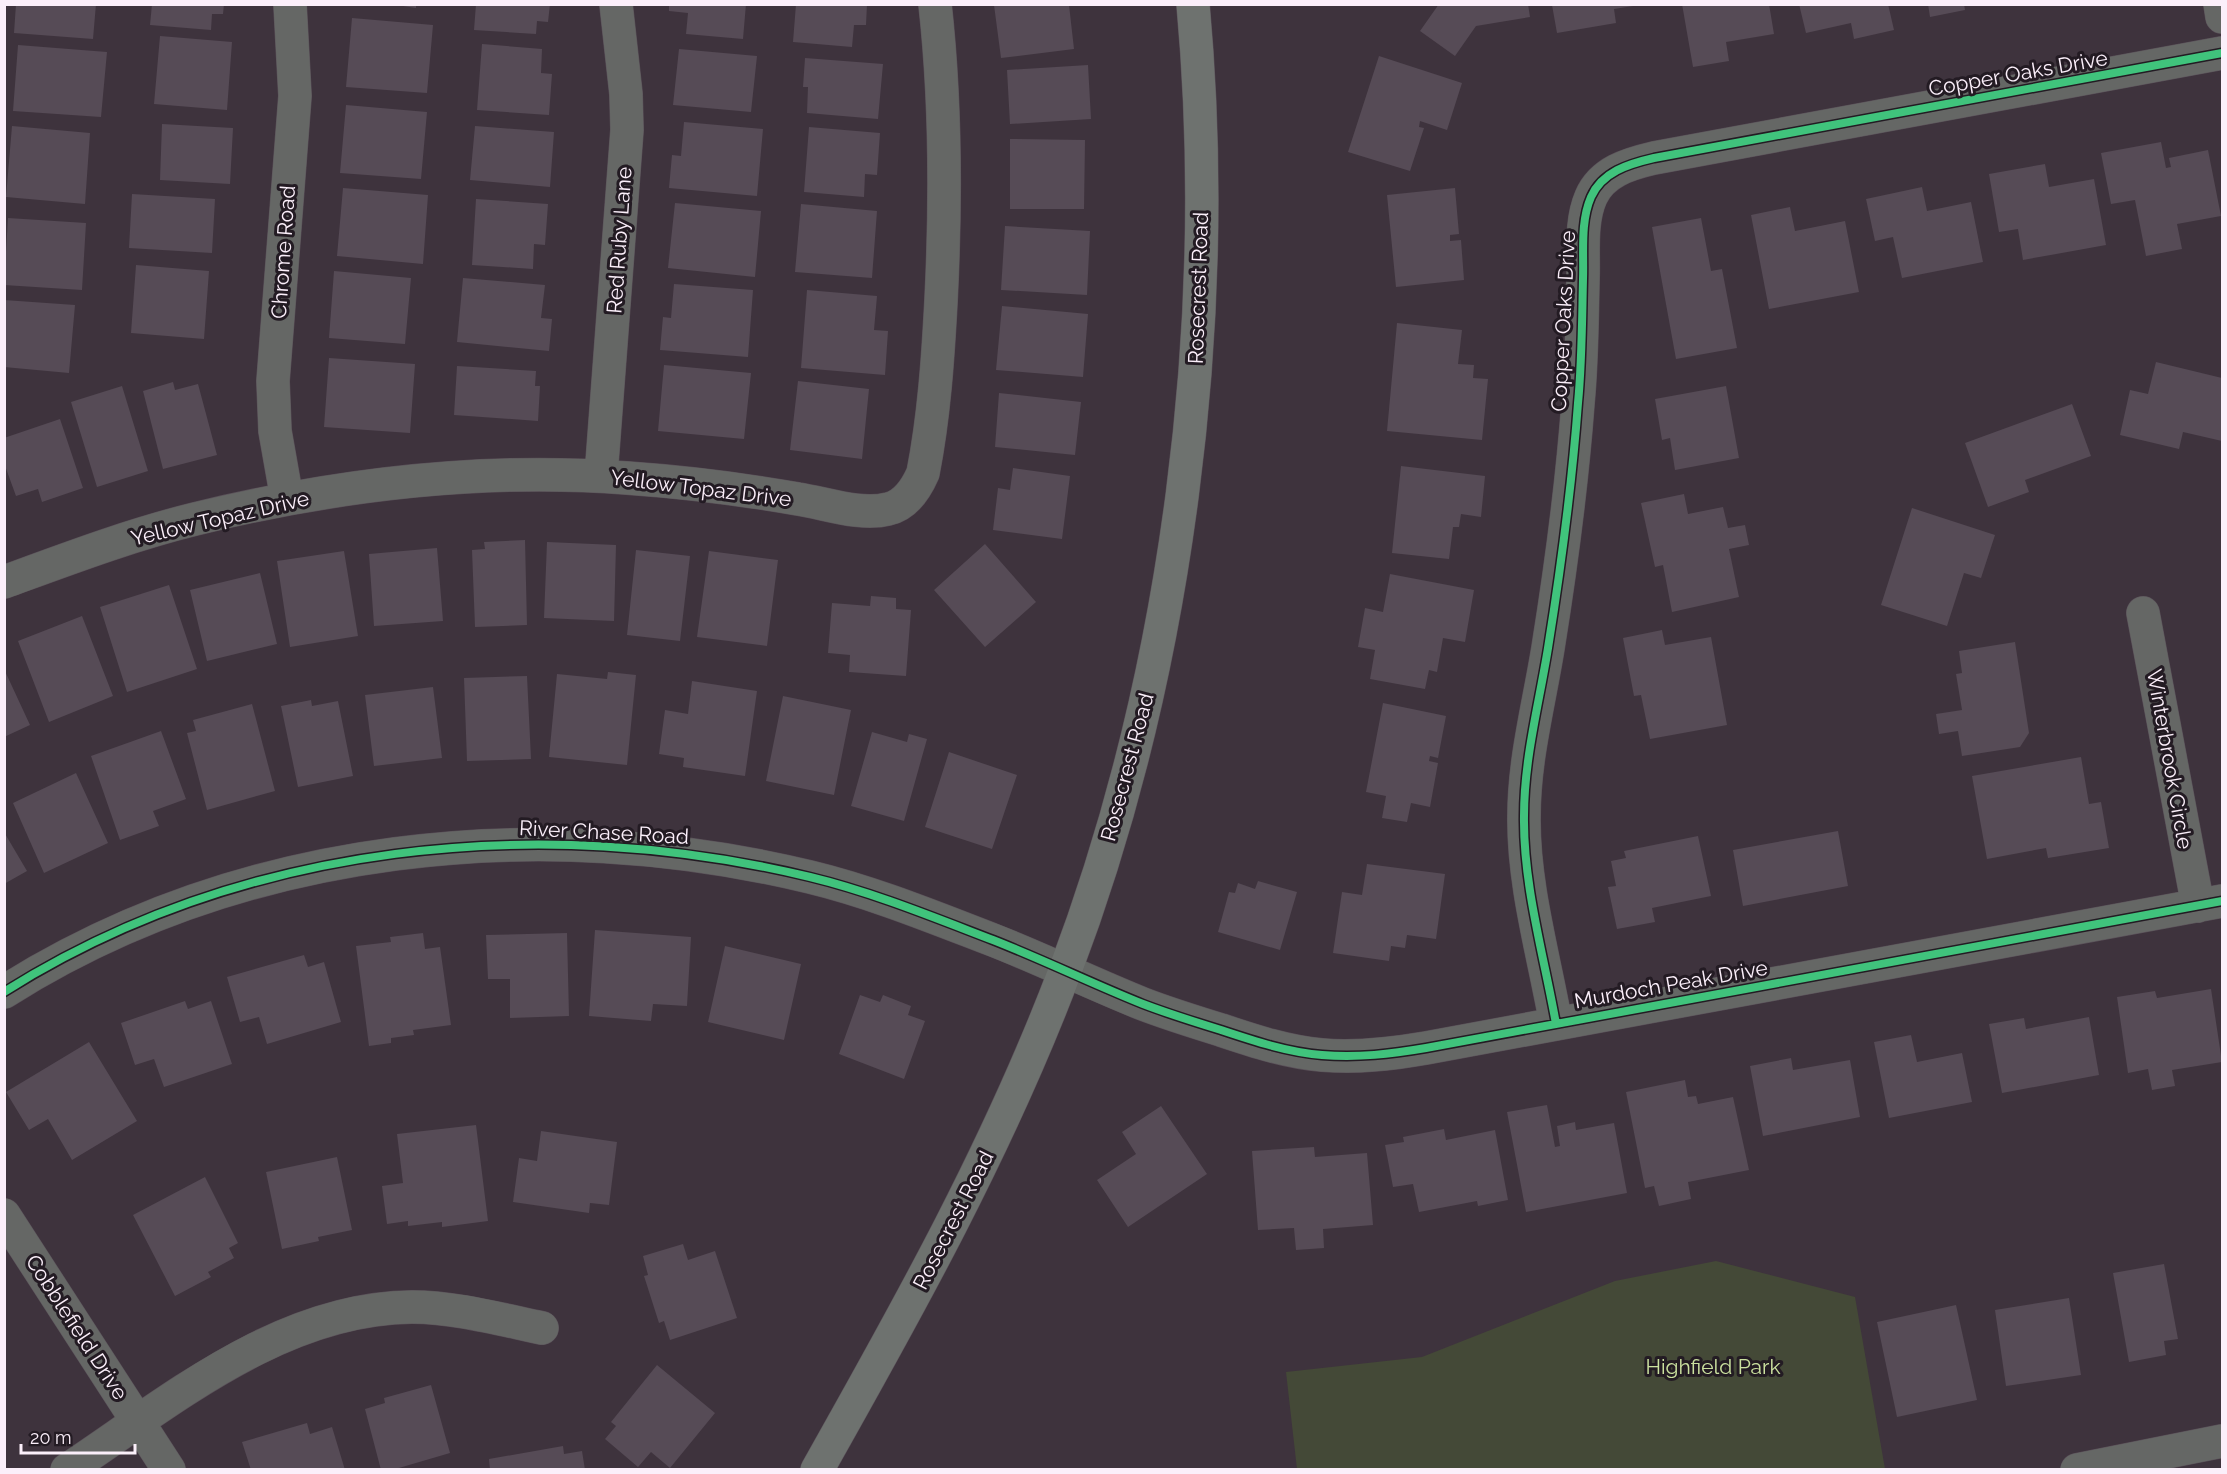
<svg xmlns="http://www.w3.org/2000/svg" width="2227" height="1474" font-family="Raleway,sans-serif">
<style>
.green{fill:#444937}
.building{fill:#564b56}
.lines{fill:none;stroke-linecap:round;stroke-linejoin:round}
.minor-casing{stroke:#5b525a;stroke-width:34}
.secondary-casing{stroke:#5b525a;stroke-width:34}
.minor{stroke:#656765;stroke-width:33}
.secondary{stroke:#6e726f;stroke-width:33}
.cycleway-casing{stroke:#231b23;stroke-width:11}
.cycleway{stroke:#40c37c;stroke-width:8}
.labels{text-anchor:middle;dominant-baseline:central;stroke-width:6;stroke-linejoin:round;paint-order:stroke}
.street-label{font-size:21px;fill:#fbeffa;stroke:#231b23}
.park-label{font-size:21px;fill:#cbe19f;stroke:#231b23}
</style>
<rect width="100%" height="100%" fill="#3e333d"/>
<!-- green -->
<path class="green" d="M1716,1261L1855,1297L1885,1469H1297L1286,1372L1422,1357L1615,1281Z"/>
<!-- building -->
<path class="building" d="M16,4H96L93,39L14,33Z
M152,4H224L223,14H212L211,30L150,25Z
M390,4H416V8Z
M476,4H550L548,22L537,21L536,34L474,30Z
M669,4H746L743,39L686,34L688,13L669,11Z
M796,4H867L866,25H854L852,47L793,42Z
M1439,4H1528L1530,17L1476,26L1455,56L1420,31Z
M1682,4H1769L1774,34L1726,42L1729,61L1693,67Z
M1799,4H1888L1894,30L1854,39L1851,23L1806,33Z
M1928,4H1964L1965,10L1930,17Z
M994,5H1069L1074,49L1001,58Z
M1552,5H1633V6L1614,9L1616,23L1557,33Z
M352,18L433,25L427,93L346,87Z
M160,36L232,42L227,110L154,104Z
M482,44L542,49L541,73L552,74L549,115L477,110Z
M18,45L107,52L101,117L13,111Z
M679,49L757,56L751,112L673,105Z
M1379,56L1462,83L1447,130L1420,121L1419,127L1424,128L1410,171L1348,152Z
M805,58L883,64L878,119L807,113L808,87H803Z
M1088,65L1091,119L1010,124L1007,70Z
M346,105L427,112L421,179L340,173Z
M684,122L763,129L757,196L669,188L672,155L681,156Z
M162,124L233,128L230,184L160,180Z
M12,126L90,133L85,204L6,197Z
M475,126L554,132L550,187L470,180Z
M809,127L880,133L877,175L865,174L864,197L804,192Z
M1010,139L1085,140L1084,209H1010Z
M2161,142L2166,168L2171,167L2169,158L2208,150L2221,216L2177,224L2182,249L2146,256L2135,200L2111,204L2101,153Z
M2045,164L2049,187L2094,179L2106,245L2023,260L2018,229L1999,232L1989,174Z
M1922,187L1927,211L1971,202L1983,262L1902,278L1893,237L1875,241L1866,199Z
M343,188L428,195L423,264L337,256Z
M1455,188L1459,234L1450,235V241L1461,240L1464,280L1396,287L1387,195Z
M132,194L215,199L212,253L129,248Z
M476,199L548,204L545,245L534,244L533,269L472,265Z
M675,203L761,211L755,277L668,268Z
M801,204L877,211L872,278L795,272Z
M1790,207L1795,231L1845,221L1859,292L1769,309L1751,215Z
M8,218L86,223L82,290L4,285Z
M1701,218L1711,271L1722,269L1737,348L1676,359L1652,227Z
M1005,226L1090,231L1087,295L1001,290Z
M136,265L209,271L204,339L131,333Z
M334,271L411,278L405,344L329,338Z
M463,278L545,285L541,318L552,319L549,351L457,342Z
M674,284L753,290L748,357L660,350L663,317L671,318Z
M807,290L877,296L874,330L888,331L885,375L801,368Z
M4,300L75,305L69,373L4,367Z
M1002,306L1088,314L1083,377L996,370Z
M1397,323L1462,330L1458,364L1474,365L1473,378L1488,379L1482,440L1387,431Z
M329,358L415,364L410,433L324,427Z
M2156,362L2222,378V441L2183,432L2179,449L2120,435L2130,390L2148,394Z
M664,365L751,373L744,439L658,431Z
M457,366L536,371L535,386H540L538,421L454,415Z
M798,381L869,389L862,459L790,450Z
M173,382L175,390L198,384L217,455L163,469L143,391Z
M122,386L148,471L97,487L71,402Z
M1726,386L1739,458L1675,470L1670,438L1662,440L1655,399Z
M999,393L1081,402L1075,455L995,447Z
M2072,404L2091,456L2025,480L2029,492L1988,507L1965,443Z
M60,419L83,488L42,502L38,489L16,496L4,463V438Z
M1401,466L1485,476L1481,517L1461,514L1459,527H1453L1449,559L1392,553Z
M1013,468L1070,476L1062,539L993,530L998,488L1010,490Z
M1684,494L1688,514L1723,507L1728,528L1745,525L1749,545L1729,549L1739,597L1672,612L1663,565L1655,567L1641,503Z
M1912,508L1995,535L1981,578L1964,573L1947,626L1881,605Z
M525,540L527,625L475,627L472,550L485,549L484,542Z
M547,542L616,545L614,621L544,618Z
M985,544L1036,602L985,647L934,590Z
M437,548L443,621L374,626L369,554Z
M636,550L690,556L680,641L627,635Z
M344,551L358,636L290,647L277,561Z
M709,551L778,560L767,646L697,637Z
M260,573L277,644L207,661L190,590Z
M1390,574L1474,590L1465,642L1443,638L1437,672L1429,670L1425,689L1370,679L1375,650L1358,647L1365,608L1383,612Z
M169,585L197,669L127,692L100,607Z
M871,596L896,598V609L911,610L906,676L849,672L850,655L828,653L832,603L870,606Z
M82,616L113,696L49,722L18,641Z
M1662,630L1665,645L1711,637L1727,725L1650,739L1641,695L1634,696L1623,638Z
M2015,642L2029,733L2020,747L1962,756L1958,731L1939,734L1936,714L1962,710L1956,674L1962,673L1959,651Z
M4,669L30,725L4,737Z
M608,672L636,675L627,765L549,757L557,674L607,679Z
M527,676L531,759L467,761L464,678Z
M692,681L757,691L745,776L683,767L684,758L659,754L665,710L688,714Z
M433,687L442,758L374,766L365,695Z
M783,696L851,710L834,795L766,781Z
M311,700L312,706L338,701L353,776L298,787L281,706Z
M1383,703L1446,716L1438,758L1430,756L1429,761L1438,763L1430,807L1411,803L1407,822L1382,818L1386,796L1366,792Z
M252,704L275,791L207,810L187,733L196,731L193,720Z
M161,731L186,799L153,811L159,826L120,840L91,756Z
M872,732L907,742L909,734L927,739L904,821L851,806Z
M949,752L1017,775L992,849L925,827Z
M2081,757L2089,804L2101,802L2109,848L2048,858L2046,848L1987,859L1972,776Z
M76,773L108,843L44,873L13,803Z
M1838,831L1848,886L1743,906L1733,850Z
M4,832L27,871L4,884Z
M1698,836L1711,896L1652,908L1655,922L1617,929L1608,887L1616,886L1611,861L1626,858L1624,851Z
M1367,864L1445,874L1436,939L1407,935L1405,948L1391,946L1389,961L1333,953L1342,892L1362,895Z
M1258,881L1297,892L1280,950L1218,932L1229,892L1235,893L1238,883L1255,889Z
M595,930L691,937L687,1006L653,1004L651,1021L589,1016Z
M423,933L425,949L440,947L451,1025L413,1030L414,1035L391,1038V1043L369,1046L356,946L391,942L390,937Z
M567,933L569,1016L510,1018V979H488L486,935Z
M725,946L801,964L784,1040L708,1022Z
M304,955L308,967L324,962L341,1022L267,1044L259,1017L240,1022L227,977Z
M2211,989L2222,1062L2172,1070L2175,1086L2152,1090L2148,1069L2128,1073L2117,997L2155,991L2157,998Z
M860,995L880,1002L883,995L911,1006L908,1015L925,1021L904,1079L839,1054Z
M185,1001L188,1009L211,1001L232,1064L164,1087L154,1059L135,1065L121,1023Z
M2089,1017L2099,1075L2002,1093L1989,1024L2024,1018L2026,1029Z
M1911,1035L1917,1062L1962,1053L1972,1102L1889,1118L1874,1042Z
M89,1042L137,1121L72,1160L48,1119L29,1130L6,1092Z
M1791,1058L1793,1070L1850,1060L1860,1117L1763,1136L1750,1066Z
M1685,1080L1688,1097L1696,1096L1698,1104L1733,1097L1749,1170L1688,1182L1691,1199L1659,1206L1654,1186L1645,1188L1626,1092Z
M1547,1105L1555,1147L1560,1146L1557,1126L1575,1122L1576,1130L1614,1123L1627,1193L1526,1212L1507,1112Z
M1161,1106L1207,1174L1128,1227L1097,1180L1136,1154L1122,1132Z
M476,1125L488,1221L442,1227V1222L408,1226V1221L387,1224L382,1186L403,1183L397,1134Z
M1444,1129L1446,1140L1495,1130L1508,1200L1478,1206L1477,1201L1419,1212L1413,1184L1393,1187L1385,1145L1404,1142L1403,1137Z
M541,1131L617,1142L609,1205L590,1203L589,1213L513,1202L519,1158L537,1161Z
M1314,1147L1315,1157L1367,1153L1373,1225L1323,1229L1324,1248L1296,1250L1294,1228L1258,1230L1252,1151Z
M337,1157L352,1230L318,1237L319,1241L282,1249L266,1172Z
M205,1177L238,1243L229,1248L234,1258L208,1272L211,1277L175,1296L133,1215Z
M683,1244L688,1260L715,1251L737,1318L670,1340L664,1321L659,1323L644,1276L648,1275L643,1256Z
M2164,1264L2178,1339L2164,1341L2166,1355L2129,1362L2113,1273Z
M2069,1298L2081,1375L2006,1386L1995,1310Z
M1956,1305L1977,1400L1897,1417L1877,1322Z
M657,1365L715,1413L670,1468L651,1452L638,1467L605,1439L616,1426L611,1422Z
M431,1385L450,1453L392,1470H381L365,1409L385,1403L384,1398Z
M307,1423L310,1434L332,1427L345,1470H251L242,1442Z
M563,1446L564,1454L582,1451L585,1470H490L489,1459Z"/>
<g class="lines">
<defs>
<path id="minor" d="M2220,4L2222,17
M601,476L627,130L626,94L616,4
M287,499L275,431L273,381L295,96L290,4
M4,582C67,559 130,535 195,519C334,485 484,467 627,478C684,482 741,489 798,499C825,503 860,516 888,509C906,505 916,489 923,473C934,417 938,358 941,301C946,202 946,103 935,4
M2143,613L2198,906
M4,992C242,842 541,812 810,877C872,892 933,917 993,940C1044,960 1093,984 1143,1004C1169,1014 1195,1022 1221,1030C1254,1041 1287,1052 1322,1055C1358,1058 1391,1054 1426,1048L2222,901
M1556,1024C1544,956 1523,885 1524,816C1524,759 1539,704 1548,648C1561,567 1572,484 1578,403C1582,362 1582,320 1583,279C1584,253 1580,222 1591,197C1602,172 1628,164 1654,158L2222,53
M4,1215L169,1470
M67,1470C171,1401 281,1308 412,1307C455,1307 499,1319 542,1328
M2077,1470L2222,1441"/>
<path id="secondary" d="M817,1470C909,1307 999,1146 1065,971C1178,673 1222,321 1193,4"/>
</defs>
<!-- minor casing -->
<use href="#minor" class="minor-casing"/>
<!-- secondary casing -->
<use href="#secondary" class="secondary-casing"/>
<!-- minor -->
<use href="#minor" class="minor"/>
<!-- secondary -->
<use href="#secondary" class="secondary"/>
<defs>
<path id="cycleway" d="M4,992C242,842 541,812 810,877C872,892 933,917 993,940C1044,960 1093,984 1143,1004C1169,1014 1195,1022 1221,1030C1254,1041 1287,1052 1322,1055C1358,1058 1391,1054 1426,1048L2222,901
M1556,1024C1544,956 1523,885 1524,816C1524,759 1539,704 1548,648C1561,567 1572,484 1578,403C1582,362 1582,320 1583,279C1584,253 1580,222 1591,197C1602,172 1628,164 1654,158L2222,53"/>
</defs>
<!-- cycleway casing -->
<use href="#cycleway" class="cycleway-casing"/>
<!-- cycleway -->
<use href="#cycleway" class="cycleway"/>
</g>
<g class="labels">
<!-- street labels -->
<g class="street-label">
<text transform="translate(2018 73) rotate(-10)">Copper Oaks Drive</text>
<text transform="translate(619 240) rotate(-86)">Red Ruby Lane</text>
<text transform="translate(283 252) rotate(-86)">Chrome Road</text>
<text transform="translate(1198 288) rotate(-88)">Rosecrest Road</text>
<text transform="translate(1563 321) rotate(-87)">Copper Oaks Drive</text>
<text transform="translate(701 488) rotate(7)">Yellow Topaz Drive</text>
<text transform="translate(220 518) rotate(-13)">Yellow Topaz Drive</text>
<text transform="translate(2170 759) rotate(80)">Winterbrook Circle</text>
<text transform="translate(1127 767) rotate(-75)">Rosecrest Road</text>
<text transform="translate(604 832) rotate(3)">River Chase Road</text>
<text transform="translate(1671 984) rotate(-10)">Murdoch Peak Drive</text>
<text transform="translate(953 1220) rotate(-63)">Rosecrest Road</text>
<text transform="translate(77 1327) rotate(57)">Cobblefield Drive</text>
</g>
<!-- park labels -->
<g class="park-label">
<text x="1713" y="1366">Highfield Park</text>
</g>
</g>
<!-- border -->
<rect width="2227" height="1474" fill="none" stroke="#fbeffa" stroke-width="12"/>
<!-- scale -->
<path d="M21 1444v9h114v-9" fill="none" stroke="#fbeffa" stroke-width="3"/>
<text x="30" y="1444" font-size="18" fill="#fbeffa" stroke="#231b23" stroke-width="4.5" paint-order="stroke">20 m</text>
</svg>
